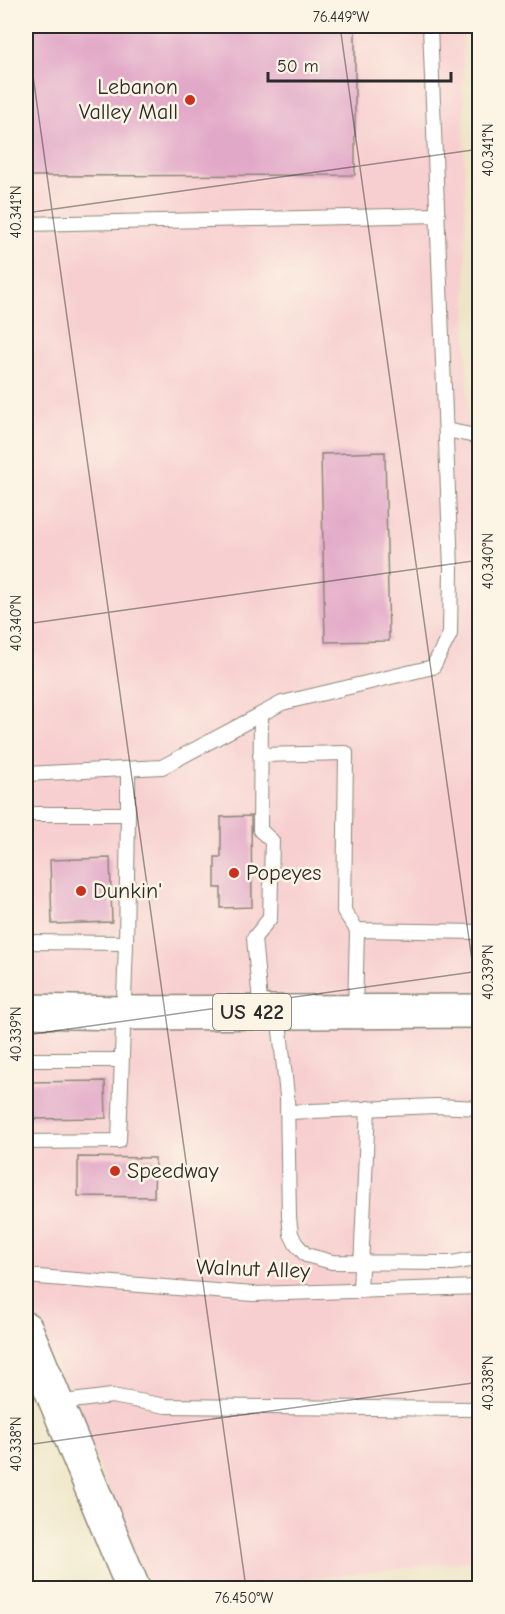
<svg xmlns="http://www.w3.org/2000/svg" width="505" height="1614" font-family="'Comic Neue',sans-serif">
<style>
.built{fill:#f7cfd0}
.building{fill:#e2a8c8}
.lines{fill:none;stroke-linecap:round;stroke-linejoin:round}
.service-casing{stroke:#8c8878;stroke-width:16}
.tertiary-casing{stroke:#8c8878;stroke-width:36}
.trunk-casing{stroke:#8c8878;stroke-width:36}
.service{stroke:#fff;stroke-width:14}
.tertiary{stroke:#fff;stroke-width:33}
.trunk{stroke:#fff;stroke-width:33}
.ticks{fill:none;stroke:#2b2b2b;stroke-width:1.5;stroke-opacity:0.45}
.poi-dot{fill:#c8321e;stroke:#fcf5e5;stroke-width:2}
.labels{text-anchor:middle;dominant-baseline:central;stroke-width:5;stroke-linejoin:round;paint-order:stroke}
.shield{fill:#fcf5e5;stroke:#6a6863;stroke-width:1.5}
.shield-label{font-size:21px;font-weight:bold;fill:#2b2b2b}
.poi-label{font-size:22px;fill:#2b2b2b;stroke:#fcf5e5;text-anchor:start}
.street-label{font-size:22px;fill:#2b2b2b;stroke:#fcf5e5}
.neatline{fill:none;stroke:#2b2b2b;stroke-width:2}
.ticks-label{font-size:15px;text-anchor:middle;fill:#2b2b2b}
</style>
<rect width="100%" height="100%" fill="#fcf5e5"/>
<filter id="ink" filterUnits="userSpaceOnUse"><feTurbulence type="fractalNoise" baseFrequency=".0167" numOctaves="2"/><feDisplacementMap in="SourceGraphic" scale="12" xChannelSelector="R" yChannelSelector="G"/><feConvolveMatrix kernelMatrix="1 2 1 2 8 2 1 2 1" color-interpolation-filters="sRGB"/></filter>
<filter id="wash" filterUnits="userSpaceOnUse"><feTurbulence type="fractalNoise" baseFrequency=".008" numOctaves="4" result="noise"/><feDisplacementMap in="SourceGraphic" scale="24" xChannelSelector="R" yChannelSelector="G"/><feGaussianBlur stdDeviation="1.35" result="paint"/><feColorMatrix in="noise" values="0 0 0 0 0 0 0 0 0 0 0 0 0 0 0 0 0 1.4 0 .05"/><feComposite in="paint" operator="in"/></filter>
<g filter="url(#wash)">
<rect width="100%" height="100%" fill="#ede5c5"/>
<!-- built -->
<path class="built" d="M26,26H463L468,426L480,429L479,1560L223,1588H150L26,1295Z"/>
<g id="blocks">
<!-- building -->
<path class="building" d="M26,26H355V175L26,176Z
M385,452L389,641L325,642L321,454Z
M251,816L252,907L221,908V888H215V857H221V817Z
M110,858L112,922L52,924L50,860Z
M105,1081L106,1118L26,1119V1082Z
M78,1157L155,1158L154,1197L78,1196Z"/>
</g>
</g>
<g filter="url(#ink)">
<use href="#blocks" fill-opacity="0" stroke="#8c8878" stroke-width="1.5"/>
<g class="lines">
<defs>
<path id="service" d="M26,224L438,215
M446,430L480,437
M261,714L260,830L272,841L270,918L254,938L261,1012
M260,755L346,753L344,911L357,930
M26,774L162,767L282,703L433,667L450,634L451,569L430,26
M26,814H128V769
M26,942L126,943L119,1141L26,1142
M126,943L128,814
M474,1011L480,1031
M278,1012L287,1096L289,1217L291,1234L296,1244L306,1255L332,1262L452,1263L480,1258
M355,1012L357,930L480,932
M26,1060H121
M287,1112L436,1106L480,1108
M26,1276L253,1294L480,1287
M360,1291L368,1108
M56,1403L112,1396L166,1406L471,1409"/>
<path id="tertiary" d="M26,1329L133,1588"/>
<path id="trunk" d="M26,1011L122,1013L480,1011"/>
</defs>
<!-- service casing -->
<use href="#service" class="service-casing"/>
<!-- tertiary casing -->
<use href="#tertiary" class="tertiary-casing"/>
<!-- trunk casing -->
<use href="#trunk" class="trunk-casing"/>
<!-- service -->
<use href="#service" class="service"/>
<!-- tertiary -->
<use href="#tertiary" class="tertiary"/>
<!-- trunk -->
<use href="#trunk" class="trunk"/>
</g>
</g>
<!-- ticks -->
<path class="ticks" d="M26,26L246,1588M340,26L480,1017M26,213L480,149M26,624L480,560M26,1035L480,971M26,1445L480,1382"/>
<!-- markers -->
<g class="poi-dot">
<circle cx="190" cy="100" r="6"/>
<circle cx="234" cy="873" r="6"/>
<circle cx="81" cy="891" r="6"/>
<circle cx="115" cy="1171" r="6"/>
</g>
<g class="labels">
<!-- shield labels -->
<rect class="shield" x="213" y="994" width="78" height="36" rx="4.5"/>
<g class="shield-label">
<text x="252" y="1012">US 422</text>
</g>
<!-- poi labels -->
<g class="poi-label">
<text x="178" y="87" text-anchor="end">Lebanon<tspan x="178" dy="25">Valley Mall</tspan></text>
<text x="246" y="873">Popeyes</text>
<text x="93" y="891">Dunkin'</text>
<text x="127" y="1171">Speedway</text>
</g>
<!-- street labels -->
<g class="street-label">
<text transform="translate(253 1269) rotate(2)">Walnut Alley</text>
</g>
</g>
<!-- margin -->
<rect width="505" height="1614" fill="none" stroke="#fcf5e5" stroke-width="66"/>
<!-- scale -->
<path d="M268 72v9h183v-9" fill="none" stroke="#2b2b2b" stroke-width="3"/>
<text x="277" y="72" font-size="18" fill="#2b2b2b" stroke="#fcf5e5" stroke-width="4.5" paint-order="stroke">50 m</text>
<rect x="33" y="33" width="439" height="1548" class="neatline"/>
<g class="ticks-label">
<text x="341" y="22">76.449°W</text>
<text transform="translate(488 150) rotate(-90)" y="5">40.341°N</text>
<text transform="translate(16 212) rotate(-90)" y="5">40.341°N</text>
<text transform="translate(488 561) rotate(-90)" y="5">40.340°N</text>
<text transform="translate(16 623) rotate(-90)" y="5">40.340°N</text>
<text transform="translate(488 972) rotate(-90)" y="5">40.339°N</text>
<text transform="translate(16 1034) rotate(-90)" y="5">40.339°N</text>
<text transform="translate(488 1383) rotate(-90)" y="5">40.338°N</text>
<text transform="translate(16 1444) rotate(-90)" y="5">40.338°N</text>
<text x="244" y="1603">76.450°W</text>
</g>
</svg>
